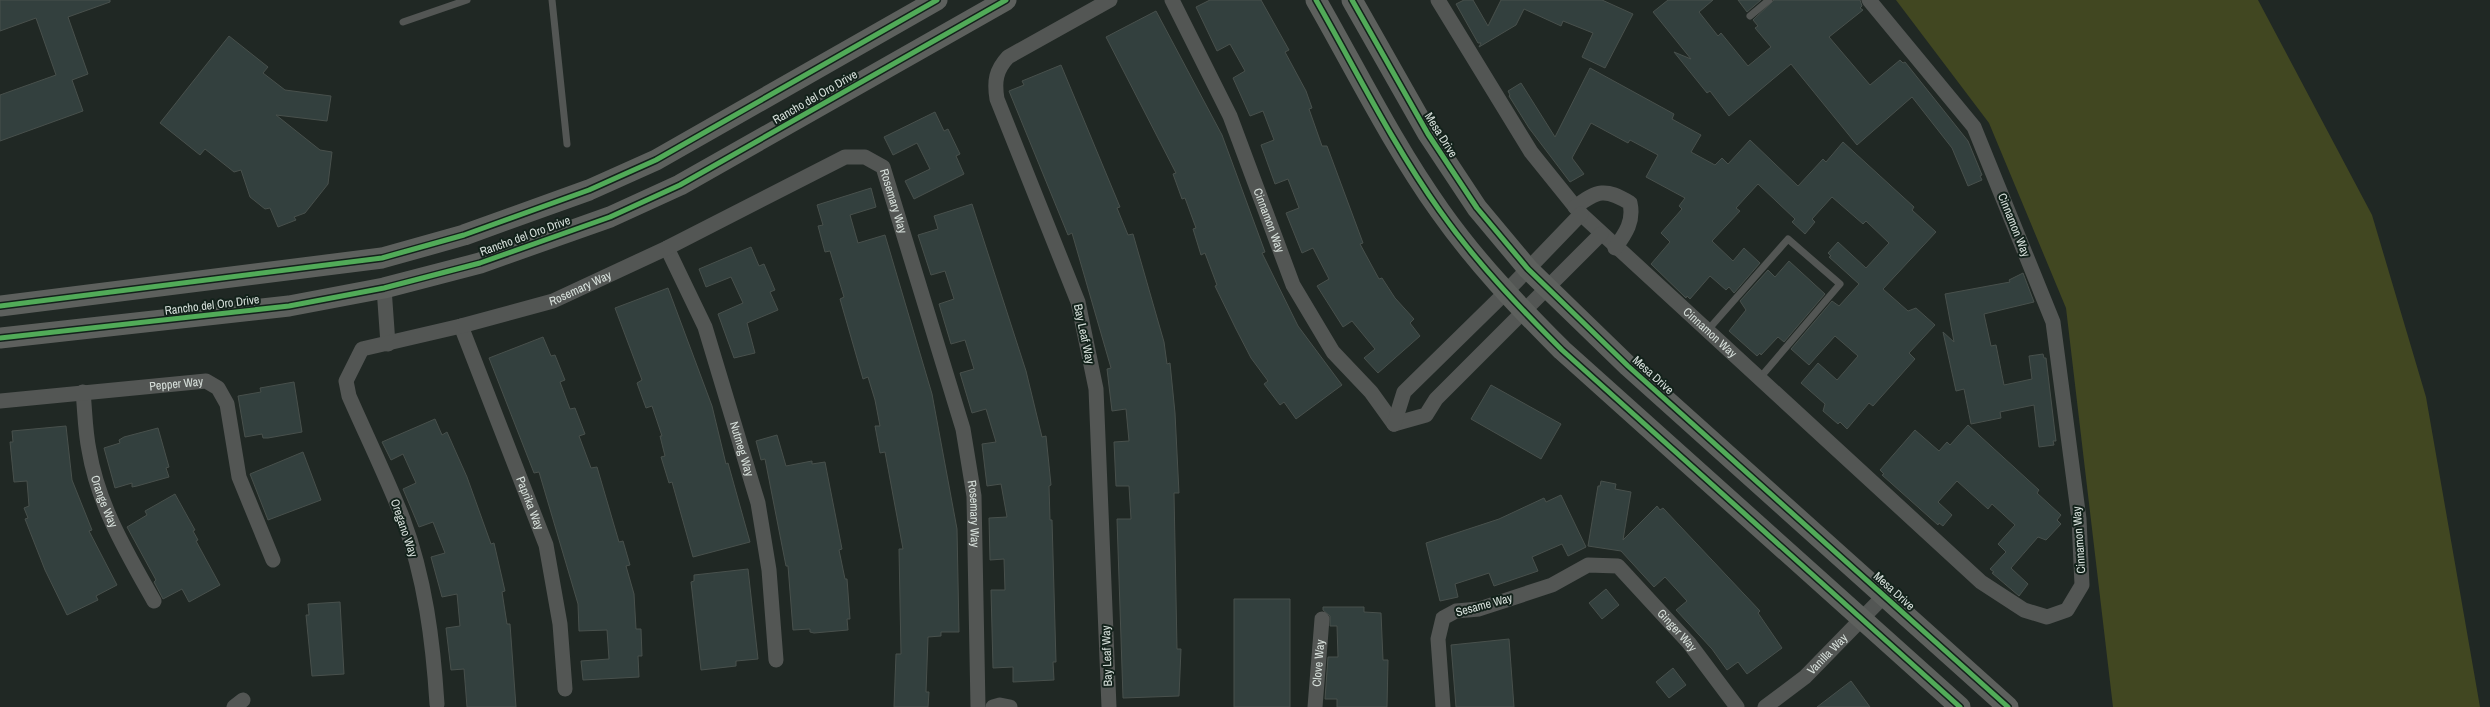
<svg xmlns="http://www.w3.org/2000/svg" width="2490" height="707" font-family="'Archivo Narrow',sans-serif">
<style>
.green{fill:#414721}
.building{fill:#33403e;stroke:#48504c}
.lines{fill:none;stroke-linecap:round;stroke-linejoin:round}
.lane{stroke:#535654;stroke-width:7}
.street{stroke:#535654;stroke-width:15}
.secondary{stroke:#5d605d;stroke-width:21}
.cycleway-casing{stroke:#13221b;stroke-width:8}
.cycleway{stroke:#51ab58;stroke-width:5}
.labels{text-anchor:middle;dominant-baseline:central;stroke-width:4;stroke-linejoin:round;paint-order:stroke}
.street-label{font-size:12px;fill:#d7e0db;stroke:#13221b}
</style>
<rect width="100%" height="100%" fill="#202824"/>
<!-- green -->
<path class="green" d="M1896,0H2258L2372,215L2426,397L2480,707H2113L2066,308L1989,123Z"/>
<!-- building -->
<path class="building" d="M0,0H110V2L68,17L88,74L72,80L83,111L0,141V95L56,75L36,18L0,31Z
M1210,0H1261L1289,50L1285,52L1306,91L1312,108L1309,109L1322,146H1327L1363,243L1360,244L1379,279L1382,278L1395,298L1414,319L1410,323L1420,336L1378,373L1364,358L1375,349L1352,321L1343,327L1317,286L1329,279L1313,248L1302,253L1286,213L1299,208L1288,179L1275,184L1261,145L1274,140L1263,111L1250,116L1233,78L1245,71L1230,44L1217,51L1196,7Z
M1464,0H1473L1488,26L1501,0H1602L1633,14L1605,68L1582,57L1593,33L1563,21L1561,26L1524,9L1516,25L1479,47L1481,43H1478L1456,4Z
M1668,0H1713L1699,12L1718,36L1721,33L1748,66L1771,47L1755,28L1758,26L1753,20L1774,0H1860L1862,6L1860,8L1863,10L1829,37L1870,85L1900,60L1903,63L1905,62L1968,141L1982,175L1980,176L1982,180L1968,186L1952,148L1912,97L1857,145L1791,64L1729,116L1710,91L1707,93L1674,52L1691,59L1653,12Z
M1738,0H1761L1747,12Z
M1156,11L1222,135L1265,252L1262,253L1298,326L1342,385L1296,419L1284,402L1280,405L1264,384L1268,381L1251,358L1236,329L1215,286L1217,285L1205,253L1201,255L1193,229L1196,228L1185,198L1182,199L1173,174L1176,173L1106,37Z
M229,36L268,67L263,73L285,90L331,96L327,121L276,115L320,150L332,152L328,184L305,213L294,217L296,220L278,227L270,208L265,209L250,197L241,170L234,172L205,149L200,155L160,123Z
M1061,65L1120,207L1117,208L1128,235L1133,234L1164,342L1167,364L1170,363L1175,413L1179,493H1174L1177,649H1181L1179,696L1123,698L1117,519H1131L1129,486H1116L1114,442L1129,441L1126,409L1112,411L1107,369L1111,368L1072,233L1068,235L1009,91L1024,85L1022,81Z
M1590,68L1674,114L1672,119L1701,135L1691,152L1715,165L1722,158L1728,164L1750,140L1798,186L1823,159L1826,162L1843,142L1914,207L1912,210L1936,232L1883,289L1908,311L1916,308L1935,325L1909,353L1915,359L1873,406L1869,403L1847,429L1840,422L1838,424L1823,411L1825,404L1801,383L1818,363L1837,380L1858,356L1835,336L1809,365L1791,349L1832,301L1839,306L1859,284L1829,257L1831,256L1828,253L1838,242L1866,268L1889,243L1866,221L1863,224L1832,197L1812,219L1815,222L1805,234L1792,222L1795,219L1758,184L1736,208L1740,211L1712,241L1733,261L1744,248L1760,263L1734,293L1729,287L1726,290L1710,276L1690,299L1687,296L1686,298L1651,264L1670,242L1661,233L1682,209L1679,206L1685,198L1646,177L1658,155L1630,140L1628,143L1591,123L1572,158L1584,174L1570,182L1529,128L1509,96L1510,95L1508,91L1521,83L1555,137Z
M935,112L944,131L948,129L960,154L956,156L964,174L914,199L905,181L930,169L917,143L893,155L884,137Z
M871,188L876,207L850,215L858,243L885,235L932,394L957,529L959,632H941V636L928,637L926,692H929L928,707H894L896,654H901L899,549H903L885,452L880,453L875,426H880L875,400L868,377L863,379L840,299L844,297L830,251L825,252L818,226L823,225L817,205Z
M972,204L1026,371L1042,437L1046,436L1051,485L1049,486L1050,520H1052L1056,662H1053L1054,680L1013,682V667L993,668L991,590H1005L1004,559L990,560L989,518L1007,517L1001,484L987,486L982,444L996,442L986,409L972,413L960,373L974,369L965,340L951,344L939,304L954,299L945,271L931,275L918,235L938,229L934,216Z
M751,247L759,266L764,264L775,290L770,292L778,310L747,323L755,353L734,358L718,314L743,303L731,277L706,287L699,269Z
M1789,261L1825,294L1784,342L1778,337L1761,355L1760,353L1757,356L1729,331L1746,310L1740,301L1768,270L1775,277Z
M2023,273L2034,302L1984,314L1991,346L1996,345L2004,385L2032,379L2029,356L2043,354L2044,358H2046L2056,441H2053L2054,445L2039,447L2034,405L2000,412L2001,418L1971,424L1964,389L1956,391L1943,332L1954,342L1945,294L2010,282L2009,280Z
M668,288L712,406L726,464L728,463L750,542L693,557L672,482L669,483L661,457L665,456L660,436H662L652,406L646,408L637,383L642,380L615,308Z
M543,337L551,356L555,355L565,380L560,382L570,409L575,408L585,434L579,436L591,468L597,467L619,542L623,541L630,565L626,566L634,594L636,629H641L642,656H638L639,677L583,680L581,661L609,659L607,630L579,631L578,604L539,472L534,473L489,358Z
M294,382L302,432L268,438H263L262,434L245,437L238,396L261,392L260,388Z
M1491,385L1561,424L1541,459L1471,419Z
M435,419L442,435L447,432L467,477L491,544L494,543L505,591L502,592L507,624H510L516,707H467L464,669L451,670L446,628L460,626L457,594L442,597L431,557L445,553L433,522L419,527L403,489L416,483L403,454L391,460L382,442Z
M1968,425L2039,490L2037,493L2061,515L2057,520L2061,524L2046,540L2038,537L2011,568L2028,584L2019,596L1992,573L1994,572L1990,569L2006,552L1998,544L2015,525L1992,504L1988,509L1957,481L1938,502L1952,515L1943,526L1939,523L1938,525L1882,475L1884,474L1880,470L1915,430L1939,451L1947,442L1950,445Z
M66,426L72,480L92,530L89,531L117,585L96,596L98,600L67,615L45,570L25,519L28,518L24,508L29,506L27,481L14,482L10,442H13L12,431Z
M158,428L169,467L166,468L169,477L137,486L132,487V483L115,488L104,448L120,443L119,440L124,437Z
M777,435L786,466L812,461V464L825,462L842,549L839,550L845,579H847L850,619H847L848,630L814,633L810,632V629L793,630L788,566H786L765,459L761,460L756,441Z
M303,452L321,500L268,520L250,474Z
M1601,481L1616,484L1615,489L1631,492L1623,540L1657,506L1660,510L1663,508L1760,611L1758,613L1782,648L1747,674L1738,662L1727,670L1712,649L1676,610L1687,601L1665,577L1654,587L1621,551L1588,546L1598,486H1600Z
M175,494L195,530L193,531L198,540L196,541L220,585L189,602L182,589L163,599L154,582L156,580L127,527L147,515L145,511Z
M1561,495L1586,547L1568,556L1562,544L1532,557L1538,571L1494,586L1489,573L1455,584L1458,597L1440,601L1426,543L1499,519L1544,498L1546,502Z
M748,569L758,659L736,661V666L701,670L691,582L694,581V575Z
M1606,589L1619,605L1602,619L1589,603Z
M1234,599H1290V707H1234Z
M340,602L344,674L312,676L306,615H309L308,604Z
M1323,607H1364V612L1381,613L1383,660H1388L1387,707H1337V699H1325L1328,657H1338L1337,626H1330V616L1323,610Z
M1509,639L1514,707H1456L1451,645Z
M1673,668L1686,685L1669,698L1656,682Z
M1851,681L1870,707H1817Z"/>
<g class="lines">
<!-- lane -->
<path class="lane" d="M552,0L567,144
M1750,16L1769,0
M403,22L467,0
M1707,331L1788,239L1840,284L1759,379"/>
<!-- street -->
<g class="street">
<path id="s1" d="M1172,0L1230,116L1293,285L1333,352L1371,392L1394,424"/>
<path id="s2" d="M1438,0L1531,152L1581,214L1981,582L2024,610L2047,617L2067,610L2082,585L2079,519L2053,322L1974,127L1869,0"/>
<path d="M1575,207C1598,190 1605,188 1630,203C1634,221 1626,233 1615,248"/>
<path id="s3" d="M667,248L705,327L758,503L769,570L776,660"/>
<path d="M384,288L388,344"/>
<path id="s4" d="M461,326L546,545L560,624L565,689"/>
<path id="s5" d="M83,392C85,411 85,431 89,450C98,505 127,553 154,601"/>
<path id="s6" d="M0,401L206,381L218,388L227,404L239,477L273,560"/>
<path d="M1394,424L1426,415L1436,399L1601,234"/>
<path d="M1394,424L1404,392L1505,293L1581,214"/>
<path id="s7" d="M437,704C433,641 425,578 403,519C387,478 367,437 349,396L346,381L362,349L461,326L553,301L667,248L845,157H865L883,167L963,429L974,496L978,707"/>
<path d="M234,707L243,700"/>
<path d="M993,707L1000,705L1010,707"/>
<path d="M1109,707L1096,389L1078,302L997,99C994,81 996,70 1008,57L1110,0"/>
<path id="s8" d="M1315,707L1322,619"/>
<path id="s9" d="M1443,707L1438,639L1443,618L1456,611L1479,609L1552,585L1588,565L1618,566L1689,643L1737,707"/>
<path id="s10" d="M1765,707L1805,677L1884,596"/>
</g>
<!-- secondary -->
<path class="secondary" d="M1316,0C1356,70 1393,145 1440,211C1476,262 1518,306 1562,350L1960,707
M1352,0L1428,134L1477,208L1528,269L1628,366L2008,707
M0,306L382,258L464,235L589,190L656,160L937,0
M0,338L289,306L384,288L480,263L610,217L680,185L1006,0"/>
<defs>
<path id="cycleway" d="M1316,0C1356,70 1393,145 1440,211C1476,262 1518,306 1562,350L1960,707
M1352,0L1428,134L1477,208L1528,269L1628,366L2008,707
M0,306L382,258L464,235L589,190L656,160L937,0
M0,338L289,306L384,288L480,263L610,217L680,185L1006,0"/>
</defs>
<!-- cycleway casing -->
<use href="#cycleway" class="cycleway-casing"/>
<!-- cycleway -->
<use href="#cycleway" class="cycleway"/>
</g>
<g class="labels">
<!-- street labels -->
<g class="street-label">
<text transform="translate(815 97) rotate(-30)">Rancho del Oro Drive</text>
<text transform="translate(1441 135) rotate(58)">Mesa Drive</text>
<text stroke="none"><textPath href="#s7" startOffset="973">Rosemary Way</textPath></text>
<text stroke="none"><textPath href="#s1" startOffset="241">Cinnamon Way</textPath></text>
<text transform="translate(2014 225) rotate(68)">Cinnamon Way</text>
<text transform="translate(525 236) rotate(-20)">Rancho del Oro Drive</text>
<text stroke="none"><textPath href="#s7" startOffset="601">Rosemary Way</textPath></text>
<text transform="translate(212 305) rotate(-7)">Rancho del Oro Drive</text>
<text stroke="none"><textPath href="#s2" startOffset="433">Cinnamon Way</textPath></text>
<text transform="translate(1084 334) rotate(78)">Bay Leaf Way</text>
<text transform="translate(1653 375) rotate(42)">Mesa Drive</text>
<text stroke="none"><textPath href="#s6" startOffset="177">Pepper Way</textPath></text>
<text stroke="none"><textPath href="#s3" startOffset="215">Nutmeg Way</textPath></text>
<text stroke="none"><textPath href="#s5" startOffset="112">Orange Way</textPath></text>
<text stroke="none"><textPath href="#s4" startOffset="190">Paprika Way</textPath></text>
<text stroke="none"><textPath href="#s7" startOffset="1297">Rosemary Way</textPath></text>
<text transform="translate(404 528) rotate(71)">Oregano Way</text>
<text transform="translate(2079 540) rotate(-94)">Cinnamon Way</text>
<text transform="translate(1894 591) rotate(42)">Mesa Drive</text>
<text transform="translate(1484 605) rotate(-15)">Sesame Way</text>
<text stroke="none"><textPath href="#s9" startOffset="363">Ginger Way</textPath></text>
<text stroke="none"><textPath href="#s10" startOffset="82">Vanilla Way</textPath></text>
<text transform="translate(1107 656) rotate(-92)">Bay Leaf Way</text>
<text stroke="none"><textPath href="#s8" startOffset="44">Clove Way</textPath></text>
</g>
</g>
</svg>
